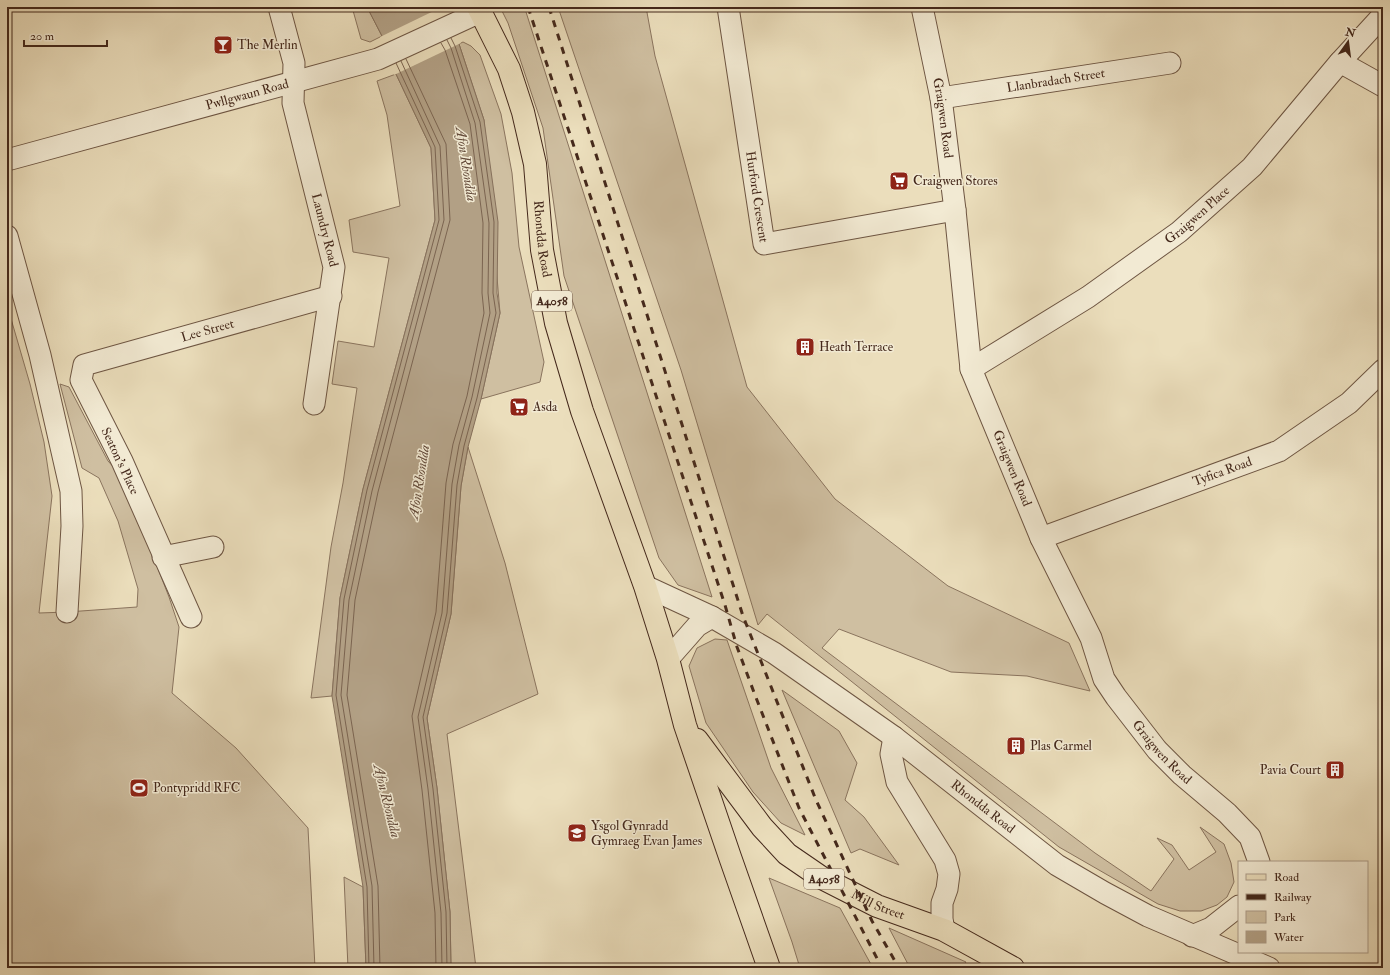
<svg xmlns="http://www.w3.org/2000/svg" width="1390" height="975" font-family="'IM FELL Double Pica',serif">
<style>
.green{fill:#cfbfa1;stroke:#8a745e}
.water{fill:#b2a085;stroke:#86705b}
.pier{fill:#ebdebc}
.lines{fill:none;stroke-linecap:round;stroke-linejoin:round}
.shore{stroke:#7b6450;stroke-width:1}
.minor-casing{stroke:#6e5643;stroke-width:23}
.primary-casing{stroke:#44281b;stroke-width:24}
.minor{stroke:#f2ead3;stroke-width:21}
.primary{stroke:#ebdebc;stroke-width:22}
.rail{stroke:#44281b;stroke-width:3;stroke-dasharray:7 7;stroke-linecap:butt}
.labels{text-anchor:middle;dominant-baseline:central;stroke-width:3;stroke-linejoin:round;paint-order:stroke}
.shield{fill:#f2ead3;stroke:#786252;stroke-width:1}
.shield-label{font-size:12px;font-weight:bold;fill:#44281b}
.poi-label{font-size:13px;fill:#44281b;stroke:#f2ead3;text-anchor:start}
.street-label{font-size:13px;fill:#44281b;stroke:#f2ead3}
.water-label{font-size:14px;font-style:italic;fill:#654c3b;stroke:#f2ead3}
</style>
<rect width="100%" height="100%" fill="#ebdebc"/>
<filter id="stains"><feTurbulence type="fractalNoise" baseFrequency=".005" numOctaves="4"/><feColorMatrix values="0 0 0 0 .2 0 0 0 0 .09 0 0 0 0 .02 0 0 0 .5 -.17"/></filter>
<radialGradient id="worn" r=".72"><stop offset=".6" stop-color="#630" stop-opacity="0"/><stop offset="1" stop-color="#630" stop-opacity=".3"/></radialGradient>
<!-- green -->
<path class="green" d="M352,7H367L382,36L370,42L361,39Z
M500,7H523L526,12L712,597L678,585L659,558L564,276L543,128L508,23Z
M558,7H646L655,56L747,387L835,499L948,586L1069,643L1090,691L1027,676L951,672L839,629L822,648L1095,853L1151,891L1174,859L1157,838L1172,845L1189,870L1216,852L1200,827L1224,844L1231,863L1234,882L1227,897L1217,905L1201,911H1180L1158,904L1059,847L767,614L758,625L681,370Z
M463,42L471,46L480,55L501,114L512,173L519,247L544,362L540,382L481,399L500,313L484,120L459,44Z
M396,74L431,148L435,220L363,489L340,598L332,696L311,698L331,547L343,483L357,388L332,384L338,341L374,347L389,258L353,252L349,220L400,206L387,115L377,81Z
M7,305L30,384L44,442L52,496L39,613L67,612L137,607L138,589L118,521L99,478L82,468L60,384L69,387L108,461L117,471L139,520L169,597L179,627L172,693L236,748L308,828L315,968H7Z
M468,447L505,563L538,694L447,734L476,968H451L450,912L437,788L427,718L451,614L461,486Z
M715,639L727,640L771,768L805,835L781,823L753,792L706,723L689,666L697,648Z
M782,690L839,731L857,763L845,800L864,817L899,865L860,849L851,853Z
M344,877L363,887L366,968H348Z
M769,878L840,908L873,968H800L792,942Z
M889,928L966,962L962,968H910Z"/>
<!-- water -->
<path class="water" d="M367,7H439L459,44L484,120L498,222L497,293L500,313L481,399L468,447L461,486L451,614L427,718L437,788L450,912L451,968H366L363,887L332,696L340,598L363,489L435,220L431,148L396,74L382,36Z"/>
<!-- pier -->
<path class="pier" d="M442,7L461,43L394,75L380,37Z"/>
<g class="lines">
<!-- shore -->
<path class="shore" d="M369,968L367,887L336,695L344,599L367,490L439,220L435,147L396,63
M374,968L372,886L341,695L349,600L372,491L444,220L440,146L401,61
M380,968L378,886L347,695L355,600L378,492L450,220L446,144L406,59
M436,968L435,913L422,790L412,716L436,612L446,483L453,444L467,396L484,313L482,293L483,223L470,124L445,50L441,43
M442,968L441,913L428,789L418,717L442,613L452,484L459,445L472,397L490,313L488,293L489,223L475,123L451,48L447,40
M447,968L446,912L433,789L423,717L447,613L457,485L464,446L477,398L496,313L493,293L494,222L480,122L455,46L451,38"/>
<defs>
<g id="minor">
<path id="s1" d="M279,7L294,63L293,103L334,267L314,404"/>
<path id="s2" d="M728,7L764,244L955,210"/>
<path id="s3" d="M922,7L941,98L955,210L971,369L1041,538L1091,638L1104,679L1116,697L1157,750L1182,775L1227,813L1250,837L1259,862"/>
<path d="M1340,62L1383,86"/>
<path id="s4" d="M941,98L1170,63"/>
<path id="s5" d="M7,160L378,59L480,12"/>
<path d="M7,236L40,355L71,491L72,526L67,612"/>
<path id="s6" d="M971,369L1088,297L1179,232L1252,167L1340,62L1383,15"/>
<path id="s7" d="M1041,538L1279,451L1349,403L1383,370"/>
<path d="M163,557L213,547"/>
<path id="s8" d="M645,586L712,617L774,653L894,737L1057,865L1105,893L1148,916L1269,968"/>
<path id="s9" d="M191,617L122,461L81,380L84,365L331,296"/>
<path d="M668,659L697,626L712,617"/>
<path d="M894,737L891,754L897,782L945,860L949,874L947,889L942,903V919L944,930"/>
<path d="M1192,936L1211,928L1239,906"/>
</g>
<g id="primary">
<path id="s10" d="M478,7L509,69L523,112L535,164L542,250L556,323L582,411L645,586L668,659L685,725L730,857L769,968"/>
<path id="s11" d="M697,740L762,827L787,854L822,878L877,906L944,930L1013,968"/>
</g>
</defs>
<!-- minor casing -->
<use href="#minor" class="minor-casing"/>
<!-- primary casing -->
<use href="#primary" class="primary-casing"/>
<!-- minor -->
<use href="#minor" class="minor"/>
<!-- primary -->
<use href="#primary" class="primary"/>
<!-- rail -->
<path class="rail" d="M528,7L725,605L737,647L755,695L799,808L882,968
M549,7L743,616L816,800L872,921L899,968"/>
</g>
<!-- icons -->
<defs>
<symbol id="bar-square" viewBox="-11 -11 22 22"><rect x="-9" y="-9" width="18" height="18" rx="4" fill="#8f2418" stroke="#f2ead3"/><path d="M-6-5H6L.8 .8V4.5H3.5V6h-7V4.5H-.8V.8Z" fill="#fff"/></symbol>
<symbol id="supermarket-square" viewBox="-11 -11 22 22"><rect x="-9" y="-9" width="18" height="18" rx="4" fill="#8f2418" stroke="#f2ead3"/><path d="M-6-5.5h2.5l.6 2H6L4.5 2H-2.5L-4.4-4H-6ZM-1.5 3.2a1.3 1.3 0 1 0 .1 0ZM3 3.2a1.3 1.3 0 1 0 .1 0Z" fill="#fff"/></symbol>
<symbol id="building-square" viewBox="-11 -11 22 22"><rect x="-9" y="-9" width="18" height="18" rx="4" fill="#8f2418" stroke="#f2ead3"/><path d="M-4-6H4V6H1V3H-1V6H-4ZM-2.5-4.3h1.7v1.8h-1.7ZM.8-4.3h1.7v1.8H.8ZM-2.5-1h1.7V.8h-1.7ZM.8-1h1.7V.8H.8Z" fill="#fff"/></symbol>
<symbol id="stadium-square" viewBox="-11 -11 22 22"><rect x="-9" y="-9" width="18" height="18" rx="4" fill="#8f2418" stroke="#f2ead3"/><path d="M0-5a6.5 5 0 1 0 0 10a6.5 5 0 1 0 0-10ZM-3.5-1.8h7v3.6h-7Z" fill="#fff"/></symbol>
<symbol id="school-square" viewBox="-11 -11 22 22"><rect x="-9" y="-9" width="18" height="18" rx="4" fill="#8f2418" stroke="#f2ead3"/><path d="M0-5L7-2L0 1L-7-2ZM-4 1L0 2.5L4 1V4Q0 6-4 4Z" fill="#fff"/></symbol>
</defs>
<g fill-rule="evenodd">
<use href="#bar-square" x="212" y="34" width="22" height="22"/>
<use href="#supermarket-square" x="888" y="170" width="22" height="22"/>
<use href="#building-square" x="794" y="336" width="22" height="22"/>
<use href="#supermarket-square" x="508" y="396" width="22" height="22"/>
<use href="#building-square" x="1005" y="735" width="22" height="22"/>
<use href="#building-square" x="1324" y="759" width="22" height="22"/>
<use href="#stadium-square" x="128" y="777" width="22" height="22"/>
<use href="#school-square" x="566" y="822" width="22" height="22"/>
</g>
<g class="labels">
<!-- shield labels -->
<g class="shield">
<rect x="532" y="291" width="40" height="20" rx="3"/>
<rect x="804" y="869" width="40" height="20" rx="3"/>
</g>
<g class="shield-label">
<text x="552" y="301">A4058</text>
<text x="824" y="879">A4058</text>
</g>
<!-- poi labels -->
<g class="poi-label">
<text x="237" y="45">The Merlin</text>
<text x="913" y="181">Craigwen Stores</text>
<text x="819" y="347">Heath Terrace</text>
<text x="533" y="407">Asda</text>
<text x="1030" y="746">Plas Carmel</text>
<text x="1321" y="770" text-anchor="end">Pavia Court</text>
<text x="153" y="788">Pontypridd RFC</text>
<text x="591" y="826">Ysgol Gynradd<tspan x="591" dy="15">Gymraeg Evan James</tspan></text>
</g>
<!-- street labels -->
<g class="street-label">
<text stroke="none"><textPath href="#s4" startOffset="116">Llanbradach Street</textPath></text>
<text stroke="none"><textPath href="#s5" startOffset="249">Pwllgwaun Road</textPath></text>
<text stroke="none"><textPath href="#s3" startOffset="113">Graigwen Road</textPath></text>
<text stroke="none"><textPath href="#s2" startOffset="192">Hurford Crescent</textPath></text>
<text stroke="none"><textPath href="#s6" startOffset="274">Graigwen Place</textPath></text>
<text stroke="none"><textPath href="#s1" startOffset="229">Laundry Road</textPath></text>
<text stroke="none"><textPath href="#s10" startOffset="243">Rhondda Road</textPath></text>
<text stroke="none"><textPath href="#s9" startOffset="405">Lee Street</textPath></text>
<text transform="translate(120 461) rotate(65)">Seaton's Place</text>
<text stroke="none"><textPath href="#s3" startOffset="473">Graigwen Road</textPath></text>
<text stroke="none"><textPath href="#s7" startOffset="193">Tyfica Road</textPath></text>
<text stroke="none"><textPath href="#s3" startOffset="797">Graigwen Road</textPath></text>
<text stroke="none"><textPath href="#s8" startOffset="405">Rhondda Road</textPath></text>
<text stroke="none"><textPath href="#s11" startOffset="250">Mill Street</textPath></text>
</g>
<!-- water labels -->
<g class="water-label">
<text transform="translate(466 164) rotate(81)">Afon Rhondda</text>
<text transform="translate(419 482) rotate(-81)">Afon Rhondda</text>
<text transform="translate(387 801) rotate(76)">Afon Rhondda</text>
</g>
</g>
<!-- margin -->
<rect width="1390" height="975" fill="none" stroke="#ebdebc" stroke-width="24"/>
<rect x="8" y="8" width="1374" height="959" fill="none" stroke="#44281b" stroke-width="2"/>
<rect x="12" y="12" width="1366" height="951" fill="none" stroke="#44281b"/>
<!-- legend -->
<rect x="1238" y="861" width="130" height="92" fill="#f2ead3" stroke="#ac9c89"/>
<rect x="1246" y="874" width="20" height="6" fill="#ebdebc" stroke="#ac9c89"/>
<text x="1274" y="881" font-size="12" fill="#44281b">Road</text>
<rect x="1246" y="894" width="20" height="6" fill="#44281b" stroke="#ac9c89"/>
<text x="1274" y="901" font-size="12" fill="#44281b">Railway</text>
<rect x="1246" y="911" width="20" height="12" fill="#cfbfa1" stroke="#ac9c89"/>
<text x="1274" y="921" font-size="12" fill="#44281b">Park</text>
<rect x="1246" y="931" width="20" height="12" fill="#b2a085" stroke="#ac9c89"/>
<text x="1274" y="941" font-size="12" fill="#44281b">Water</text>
<!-- north arrow -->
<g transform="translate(1348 42) rotate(14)" stroke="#f2ead3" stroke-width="3" paint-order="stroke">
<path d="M0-3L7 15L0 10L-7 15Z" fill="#44281b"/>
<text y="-6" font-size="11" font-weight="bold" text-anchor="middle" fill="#44281b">N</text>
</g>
<!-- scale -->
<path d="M24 40v6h83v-6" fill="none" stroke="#44281b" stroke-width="2"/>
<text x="30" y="40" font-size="12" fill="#44281b" stroke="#f2ead3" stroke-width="3" paint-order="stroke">20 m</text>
<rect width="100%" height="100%" filter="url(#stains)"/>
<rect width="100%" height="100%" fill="url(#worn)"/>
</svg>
